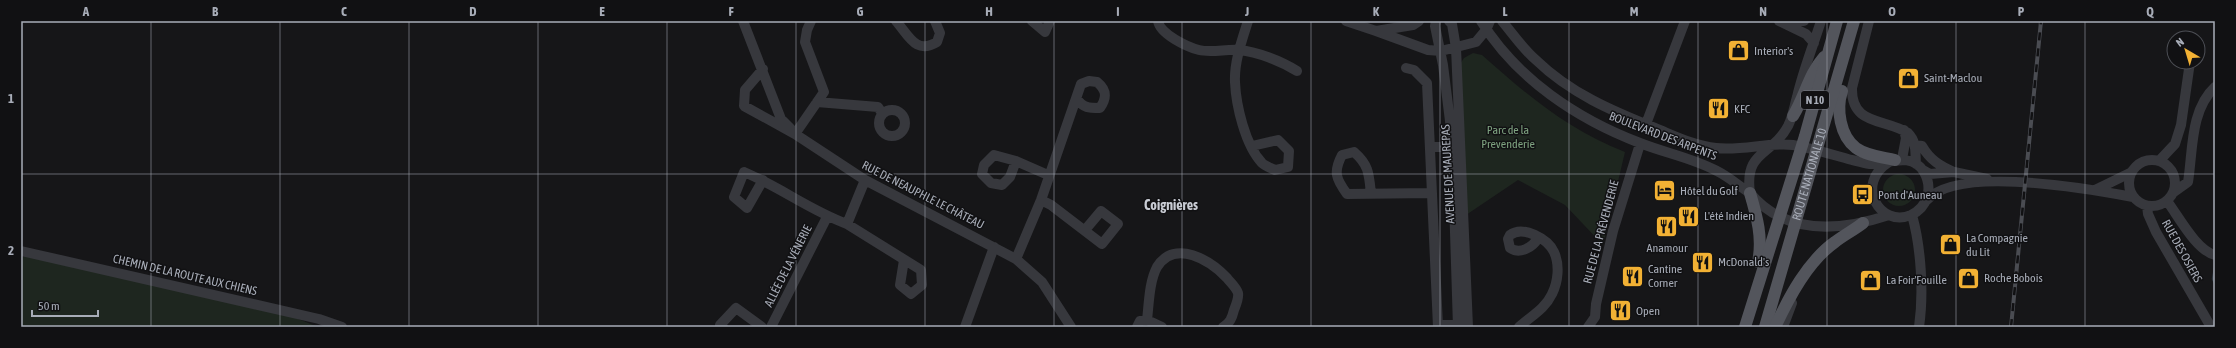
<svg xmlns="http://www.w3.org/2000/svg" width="2236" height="348" font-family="'Asap Condensed',sans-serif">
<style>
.green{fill:#1e261f}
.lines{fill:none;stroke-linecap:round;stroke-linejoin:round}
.stream{stroke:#2c353c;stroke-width:2.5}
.minor{stroke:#37383d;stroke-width:10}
.major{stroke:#53555c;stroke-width:12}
.rail-casing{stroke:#4a4c52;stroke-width:4}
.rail{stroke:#111113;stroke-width:2.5;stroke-dasharray:8;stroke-linecap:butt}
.grid{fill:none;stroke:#a8adb8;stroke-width:1;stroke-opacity:0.55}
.labels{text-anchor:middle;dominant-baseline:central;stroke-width:3;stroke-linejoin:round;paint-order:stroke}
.shield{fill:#111113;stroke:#7b7e86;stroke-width:1}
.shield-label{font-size:11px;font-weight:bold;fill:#a8adb8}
.poi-label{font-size:12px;fill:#a8adb8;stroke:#111113;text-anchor:start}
.park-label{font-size:12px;fill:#7fa381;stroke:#111113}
.street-label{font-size:12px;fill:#a8adb8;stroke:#111113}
.quarter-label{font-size:14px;font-weight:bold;fill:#c9ccd4;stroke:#111113}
.neatline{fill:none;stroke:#a8adb8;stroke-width:1.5}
.grid-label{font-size:13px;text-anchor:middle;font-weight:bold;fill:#a8adb8}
</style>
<rect width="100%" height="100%" fill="#161618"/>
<!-- green -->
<path class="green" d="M1473,53L1482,55C1527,95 1568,130 1625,152L1603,245L1565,205L1518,180L1466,215L1460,64L1464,58Z
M1883 190a16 16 0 1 1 32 0a16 16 0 1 1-32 0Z
M24,254L264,305L318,327H21V267Z"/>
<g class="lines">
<!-- stream -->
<path class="stream" d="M2215,268L2213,279L2215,283"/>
<!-- minor -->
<path class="minor" d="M743,21L781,119L790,128
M896,21C909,36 916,55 937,42L940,33L935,21
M1032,21L1045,32L1050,21
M1158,21C1160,34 1187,47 1199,50C1211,53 1226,49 1239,50C1258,52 1281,61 1297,71
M1248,21C1242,40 1234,62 1235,82C1236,105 1245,145 1262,163C1265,166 1271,168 1275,170L1288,167L1289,151L1278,140L1252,146
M1346,21L1376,31L1413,25L1419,21
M1436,21L1435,26L1443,65L1452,137L1458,327
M1449,21L1452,24L1456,48L1468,327
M1481,21C1517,79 1577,119 1640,143C1665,153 1693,158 1717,171C1729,177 1739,186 1750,193
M1502,21C1513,34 1523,49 1536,60C1570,93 1612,111 1655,128C1675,136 1695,146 1716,148C1742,151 1769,142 1793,145C1812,148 1833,155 1852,160C1859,161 1867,165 1873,164C1890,163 1912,152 1924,172C1933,188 1928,207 1911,215C1880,228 1854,184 1889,162
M1779,21L1806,34L1814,43
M1783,21H1804
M1821,21C1813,46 1803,71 1797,97C1794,107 1793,116 1788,126C1772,156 1744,150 1750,193C1786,236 1841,231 1889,215
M1869,21L1852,88C1851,126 1885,118 1908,133C1917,142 1915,152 1916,164
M1376,31L1428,50L1441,51L1476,42L1486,30L1490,21
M1406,68L1414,70L1427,83L1438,327
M763,69L745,90L744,106L795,134L865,180L1016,259L1042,282L1071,327
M817,102L878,107L882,113
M879 123a13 13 0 1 1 26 0a13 13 0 1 1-26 0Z
M1646,124L1685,21
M795,134L824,92L805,42L807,30L811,21
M1915,145L1922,146C1930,160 1940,166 1954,172
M1430,147H1453
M1902,159L1906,138L1904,130
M2129 183a23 23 0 1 1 46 0a23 23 0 1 1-46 0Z
M1016,161L1010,177L1002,185L991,183L982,174L984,165L994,155L1016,161L1048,175
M2159,161L2175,144L2181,125L2190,62
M1923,170L1930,174L1954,172L1987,179
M763,180L747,208L734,197L744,172C780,187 811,211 847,224
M865,180L847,224L921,270L922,285L911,294L900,285L904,260
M2095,190L2132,172
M2174,192L2188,182C2193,151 2190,110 2215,87
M1371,194C1369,174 1369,165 1354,152L1342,155C1333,172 1336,179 1347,194L1432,193
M1041,200L1051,205L1102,244L1118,224L1101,211L1085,230
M1927,200C1958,165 2090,189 2133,197
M2167,201C2179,217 2196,250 2215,255
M2147,206L2148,214L2156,232L2211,327
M1912,215C1921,247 1924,293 1919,327
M21,251L319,319L342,327
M1016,259L1041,200L1081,84L1089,81L1097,82C1107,90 1107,98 1100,108C1089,108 1083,108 1077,99
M1147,320C1149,304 1149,282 1157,267C1175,238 1211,261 1227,278C1230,282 1236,287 1238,293C1239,298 1236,305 1234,310C1232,318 1230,323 1223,327
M1438,325H1458
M723,327L720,325L736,308L762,327
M771,327L827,217
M965,327L994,247
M1137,327L1140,321L1147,320L1162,327
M1519,327C1531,316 1545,309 1552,294C1558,282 1560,265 1554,252C1548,239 1523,225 1510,235L1508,239L1510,248C1520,255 1533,247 1538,238
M1588,327L1595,317L1596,304L1613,231L1640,144
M1783,327L1792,303"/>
<!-- major -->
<g class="major">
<path d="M1842,91C1836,109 1840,136 1856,148C1867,156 1882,157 1895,160"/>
<path d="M1793,116C1805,96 1809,74 1824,57"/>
<path d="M1750,193C1757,217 1763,238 1758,262"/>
<path d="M1745,327L1805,136L1837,21"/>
<path id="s1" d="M1765,327L1854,21"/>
<path d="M1775,327C1789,297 1808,261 1835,242C1844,235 1854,230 1863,223"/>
</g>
<defs>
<path id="rail" d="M2011,327L2041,21"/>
</defs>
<!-- rail casing -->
<use href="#rail" class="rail-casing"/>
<!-- rail -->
<use href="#rail" class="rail"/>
</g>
<!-- grid -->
<path class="grid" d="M151,21V327M280,21V327M409,21V327M538,21V327M667,21V327M796,21V327M925,21V327M1054,21V327M1182,21V327M1311,21V327M1440,21V327M1569,21V327M1698,21V327M1827,21V327M1956,21V327M2085,21V327M21,174H2215"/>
<!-- icons -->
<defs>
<symbol id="shop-square" viewBox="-11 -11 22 22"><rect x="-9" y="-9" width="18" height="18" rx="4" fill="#f2b134" stroke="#111113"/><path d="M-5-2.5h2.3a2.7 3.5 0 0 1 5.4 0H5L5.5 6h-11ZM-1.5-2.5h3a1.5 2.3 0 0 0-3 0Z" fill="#111"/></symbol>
<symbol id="restaurant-square" viewBox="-11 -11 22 22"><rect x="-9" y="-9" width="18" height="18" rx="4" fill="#f2b134" stroke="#111113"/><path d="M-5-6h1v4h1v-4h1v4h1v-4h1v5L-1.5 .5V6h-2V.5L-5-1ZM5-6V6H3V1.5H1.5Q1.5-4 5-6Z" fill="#111"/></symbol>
<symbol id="hotel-square" viewBox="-11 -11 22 22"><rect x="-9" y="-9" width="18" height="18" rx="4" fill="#f2b134" stroke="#111113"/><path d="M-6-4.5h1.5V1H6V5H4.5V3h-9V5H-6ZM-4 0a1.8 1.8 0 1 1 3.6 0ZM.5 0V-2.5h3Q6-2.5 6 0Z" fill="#111"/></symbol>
<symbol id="bus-square" viewBox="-11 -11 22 22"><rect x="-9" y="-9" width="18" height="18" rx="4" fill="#f2b134" stroke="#111113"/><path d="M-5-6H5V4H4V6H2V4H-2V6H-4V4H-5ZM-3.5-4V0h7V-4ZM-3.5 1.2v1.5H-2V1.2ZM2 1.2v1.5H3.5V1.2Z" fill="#111"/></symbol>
</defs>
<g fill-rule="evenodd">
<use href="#shop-square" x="1726" y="38" width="25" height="25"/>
<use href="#shop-square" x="1896" y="66" width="25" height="25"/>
<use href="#restaurant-square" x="1706" y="96" width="25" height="25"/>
<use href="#hotel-square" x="1652" y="178" width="25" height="25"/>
<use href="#bus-square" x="1850" y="182" width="25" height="25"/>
<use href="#restaurant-square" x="1676" y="204" width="25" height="25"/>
<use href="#restaurant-square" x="1654" y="214" width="25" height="25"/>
<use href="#shop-square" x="1938" y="232" width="25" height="25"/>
<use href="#restaurant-square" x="1690" y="250" width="25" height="25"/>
<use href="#restaurant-square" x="1620" y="264" width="25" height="25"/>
<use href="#shop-square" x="1956" y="266" width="25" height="25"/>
<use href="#shop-square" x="1858" y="268" width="25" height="25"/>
<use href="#restaurant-square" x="1608" y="298" width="25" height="25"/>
</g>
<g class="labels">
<!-- shield labels -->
<rect class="shield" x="1801" y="91" width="28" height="18" rx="3"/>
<g class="shield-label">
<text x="1815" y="100">N 10</text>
</g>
<!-- poi labels -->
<g class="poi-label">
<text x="1754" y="51">Interior's</text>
<text x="1924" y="78">Saint-Maclou</text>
<text x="1734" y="109">KFC</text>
<text x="1680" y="191">Hôtel du Golf</text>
<text x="1878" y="195">Pont d'Auneau</text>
<text x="1704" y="216">L'été Indien</text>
<text x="1966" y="238">La Compagnie<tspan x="1966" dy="14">du Lit</tspan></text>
<text x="1667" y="248" text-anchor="middle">Anamour</text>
<text x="1718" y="262">McDonald's</text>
<text x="1648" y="269">Cantine<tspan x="1648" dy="14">Corner</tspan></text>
<text x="1984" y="278">Roche Bobois</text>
<text x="1886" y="280">La Foir'Fouille</text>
<text x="1636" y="311">Open</text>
</g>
<!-- park labels -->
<g class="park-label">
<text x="1508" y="130">Parc de la<tspan x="1508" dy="14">Prevenderie</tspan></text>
</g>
<!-- street labels -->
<g class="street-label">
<text transform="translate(1663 136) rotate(21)">BOULEVARD DES ARPENTS</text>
<text transform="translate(1448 174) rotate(-93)">AVENUE DE MAUREPAS</text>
<text stroke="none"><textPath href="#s1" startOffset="159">ROUTE NATIONALE 10</textPath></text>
<text transform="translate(923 195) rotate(27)">RUE DE NEAUPHLE LE CHÂTEAU</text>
<text transform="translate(1601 232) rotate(-75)">RUE DE LA PRÉVENDERIE</text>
<text transform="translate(2182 251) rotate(61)">RUE DES OSIERS</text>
<text transform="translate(788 266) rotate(-63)">ALLÉE DE LA VÉNERIE</text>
<text transform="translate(185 275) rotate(13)">CHEMIN DE LA ROUTE AUX CHIENS</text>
</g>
<!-- quarter labels -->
<g class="quarter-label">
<text x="1171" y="205">Coignières</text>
</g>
</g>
<!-- border -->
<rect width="2236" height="348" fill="none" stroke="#111113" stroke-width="44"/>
<!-- north arrow -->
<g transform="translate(2186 50) rotate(322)"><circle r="19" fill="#111113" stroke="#4d4f55"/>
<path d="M0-3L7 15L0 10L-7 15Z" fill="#f2b134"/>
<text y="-6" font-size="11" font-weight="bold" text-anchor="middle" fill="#a8adb8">N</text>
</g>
<!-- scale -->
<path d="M32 310v6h66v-6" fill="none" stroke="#a8adb8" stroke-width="2"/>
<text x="38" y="310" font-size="12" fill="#a8adb8" stroke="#111113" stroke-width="3" paint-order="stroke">50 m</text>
<rect x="22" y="22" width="2192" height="304" class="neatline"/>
<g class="grid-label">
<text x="86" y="16">A</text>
<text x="215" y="16">B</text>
<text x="344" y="16">C</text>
<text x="473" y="16">D</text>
<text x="602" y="16">E</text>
<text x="731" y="16">F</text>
<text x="860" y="16">G</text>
<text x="989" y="16">H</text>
<text x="1118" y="16">I</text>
<text x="1247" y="16">J</text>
<text x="1376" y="16">K</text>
<text x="1505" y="16">L</text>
<text x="1634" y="16">M</text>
<text x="1763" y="16">N</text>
<text x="1892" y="16">O</text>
<text x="2021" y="16">P</text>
<text x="2150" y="16">Q</text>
<text x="11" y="103">1</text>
<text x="11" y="255">2</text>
</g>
</svg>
